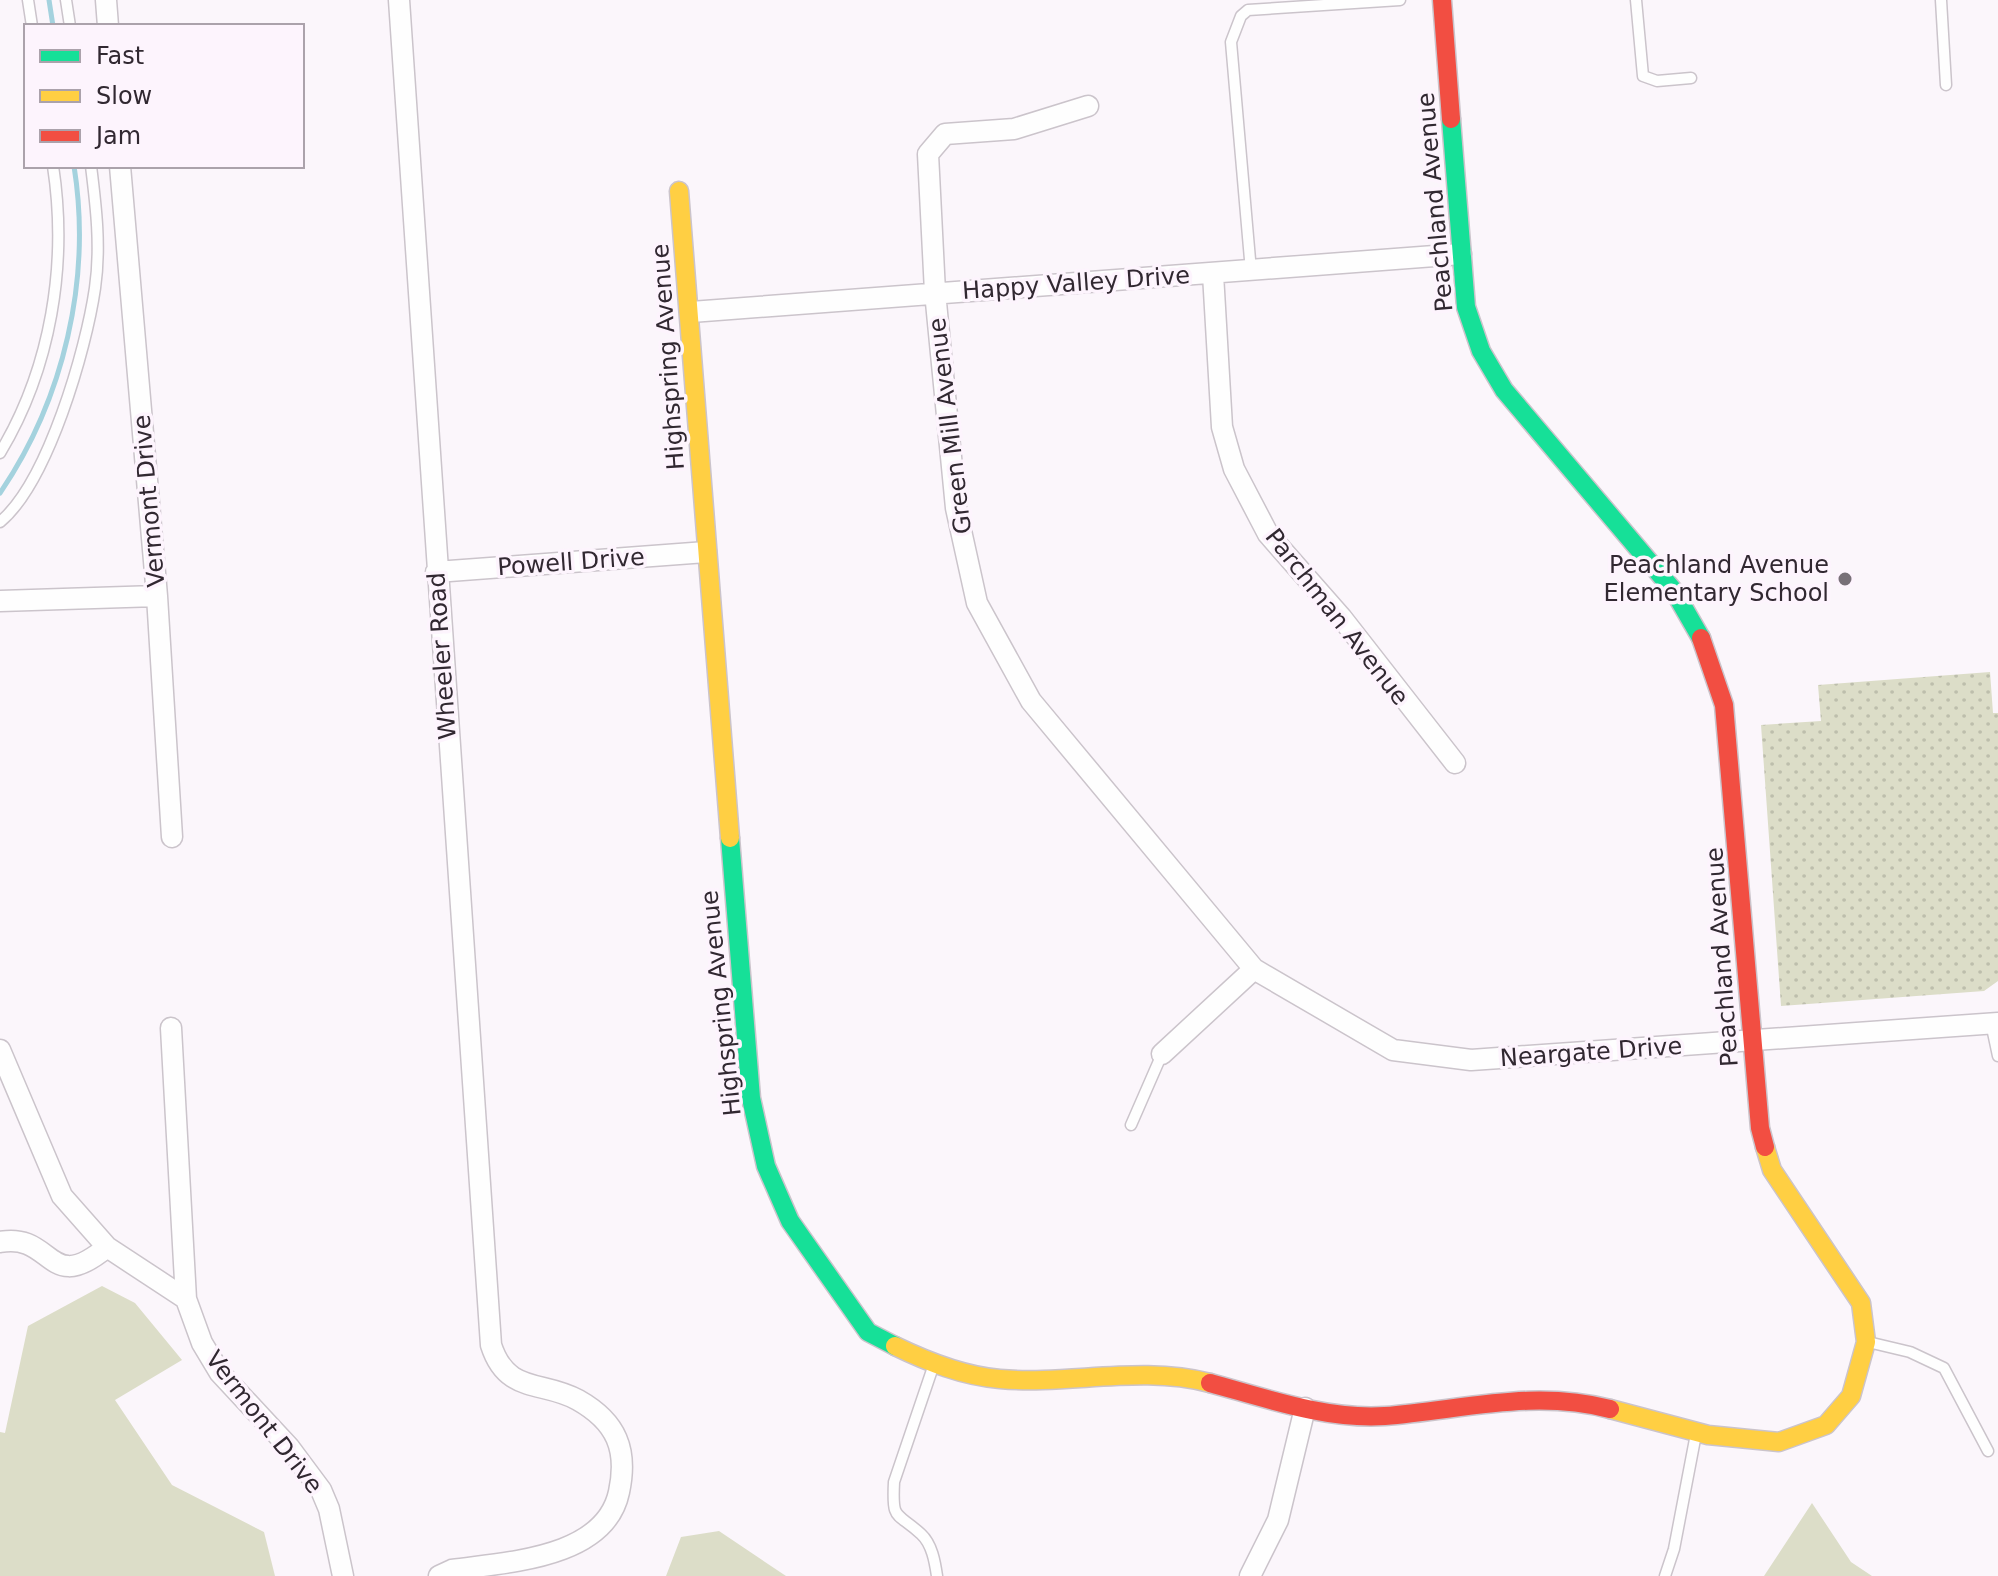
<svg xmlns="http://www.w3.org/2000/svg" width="1998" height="1576" font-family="'DejaVu Sans',sans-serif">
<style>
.grass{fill:#dcddc8}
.park{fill:url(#park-dots)}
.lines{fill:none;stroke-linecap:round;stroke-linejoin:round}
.stream{stroke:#a4d2de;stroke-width:5}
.lane-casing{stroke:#cbc4cb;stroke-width:13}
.street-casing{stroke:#cbc4cb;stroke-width:23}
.fast-casing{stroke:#cbc4cb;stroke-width:21}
.slow-casing{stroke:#cbc4cb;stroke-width:21}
.jam-casing{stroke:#cbc4cb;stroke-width:21}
.lane{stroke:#fefefe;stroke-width:10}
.street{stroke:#fefefe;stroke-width:20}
.fast{stroke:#16e098;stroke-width:18}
.slow{stroke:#ffcf43;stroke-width:18}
.jam{stroke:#f24e42;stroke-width:18}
.poi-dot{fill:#787078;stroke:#fdf4fd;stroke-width:3}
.labels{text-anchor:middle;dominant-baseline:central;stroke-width:7;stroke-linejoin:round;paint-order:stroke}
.street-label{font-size:24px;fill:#312831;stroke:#fdf4fd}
.poi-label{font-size:24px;fill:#312831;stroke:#fdf4fd;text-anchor:end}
</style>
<defs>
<pattern id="park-dots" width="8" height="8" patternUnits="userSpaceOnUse" patternTransform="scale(2)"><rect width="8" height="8" fill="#dcddc8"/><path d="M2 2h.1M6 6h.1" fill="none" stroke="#bdbeac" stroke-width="1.8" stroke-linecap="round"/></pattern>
</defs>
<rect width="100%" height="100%" fill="#fbf6fb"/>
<!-- grass -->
<path class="grass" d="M102,1286L135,1303L182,1360L115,1400L172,1485L264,1532L275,1576H0V1432L5,1433L28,1326Z
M1812,1503L1851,1562L1872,1576H1764Z
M719,1531L786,1576H666L681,1537Z"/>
<!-- park -->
<path class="park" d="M1990,672L1993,713H1998V981L1984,991L1781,1006L1761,725L1821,721L1818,685Z"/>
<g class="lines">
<!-- stream -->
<path class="stream" d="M49,0L53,26
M0,493C64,399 92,279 74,166"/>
<defs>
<path id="lane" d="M28,0L32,26
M66,0L70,26
M1636,0L1643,76L1657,81L1691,78
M1941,0L1946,85
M1251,271L1231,42L1241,16L1248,10L1400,0
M0,453C51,368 68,264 53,166
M0,522C48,482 86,350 95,288C101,247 96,206 91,166
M1991,1023L1998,1056
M1131,1125L1162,1054
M1868,1342L1910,1352L1944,1368L1988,1451
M933,1367L894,1482C892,1522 896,1511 921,1534C932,1544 935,1562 937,1576
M1665,1576L1674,1549L1696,1434"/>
<path id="street" d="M106,0L108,26
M399,0L491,1345C507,1395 543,1380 578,1400C617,1422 628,1450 619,1492C605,1559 506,1562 452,1570L439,1576
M1088,106L1014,129L945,134L928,154L935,292L956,508L977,603L1031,701L1254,969L1393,1050L1471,1060L1998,1023
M120,166L157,596L172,837
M1213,274L1222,427L1234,469L1268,534L1341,617L1455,763
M691,312L1461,254
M436,572L706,552
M0,601L157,596
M171,1028L186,1299L202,1343L220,1373L289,1447L321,1490L329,1509L343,1576
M0,1050L62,1196L107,1247L186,1299
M1162,1054L1254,969
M0,1242C54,1232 47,1297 107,1247
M1250,1576L1278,1520L1305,1408"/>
<path id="fast" d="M1451,119L1466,307L1481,351L1504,390L1674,591L1701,638
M730,838L751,1098L766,1166L790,1221L868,1332L895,1346"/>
<path id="slow" d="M679,191L730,838
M895,1346C928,1362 963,1376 1000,1379C1070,1385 1141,1365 1210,1383
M1610,1409L1708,1435L1779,1442L1826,1425L1851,1396L1866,1342L1861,1303L1772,1170L1765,1147"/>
<path id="jam" d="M1442,0L1451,119
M1701,638L1724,705L1760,1128L1765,1147
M1210,1383C1265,1398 1327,1420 1385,1416C1462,1410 1533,1389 1610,1409"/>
</defs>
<!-- lane casing -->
<use href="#lane" class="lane-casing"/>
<!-- street casing -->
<use href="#street" class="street-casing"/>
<!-- fast casing -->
<use href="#fast" class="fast-casing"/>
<!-- slow casing -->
<use href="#slow" class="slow-casing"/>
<!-- jam casing -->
<use href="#jam" class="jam-casing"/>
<!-- lane -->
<use href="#lane" class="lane"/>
<!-- street -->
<use href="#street" class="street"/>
<!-- fast -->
<use href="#fast" class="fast"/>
<!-- slow -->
<use href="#slow" class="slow"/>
<!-- jam -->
<use href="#jam" class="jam"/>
</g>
<!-- markers -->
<circle class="poi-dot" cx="1845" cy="579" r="8"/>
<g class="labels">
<!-- street labels -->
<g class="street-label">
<text transform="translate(1435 202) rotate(-95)">Peachland Avenue</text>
<text transform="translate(1076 283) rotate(-4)">Happy Valley Drive</text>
<text transform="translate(668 357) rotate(-94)">Highspring Avenue</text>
<text transform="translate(950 426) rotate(-97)">Green Mill Avenue</text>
<text transform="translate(149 501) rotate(-95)">Vermont Drive</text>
<text transform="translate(571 562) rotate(-4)">Powell Drive</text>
<text transform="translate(1337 617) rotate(52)">Parchman Avenue</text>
<text transform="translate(442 656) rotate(-94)">Wheeler Road</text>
<text transform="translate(1722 957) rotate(-94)">Peachland Avenue</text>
<text transform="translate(721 1003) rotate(-96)">Highspring Avenue</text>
<text transform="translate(1591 1052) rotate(-4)">Neargate Drive</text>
<text transform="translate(264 1422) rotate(52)">Vermont Drive</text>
</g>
<!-- poi labels -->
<g class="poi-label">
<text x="1829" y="565">Peachland Avenue<tspan x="1829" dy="28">Elementary School</tspan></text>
</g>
</g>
<!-- legend -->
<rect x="24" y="24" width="280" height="144" fill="#fdf4fd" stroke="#aba2ab" stroke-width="2"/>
<rect x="40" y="50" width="40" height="12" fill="#16e098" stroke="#aba2ab" stroke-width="2"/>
<text x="96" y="64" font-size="24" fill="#312831">Fast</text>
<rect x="40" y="90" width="40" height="12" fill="#ffcf43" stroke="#aba2ab" stroke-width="2"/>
<text x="96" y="104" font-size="24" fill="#312831">Slow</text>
<rect x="40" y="130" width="40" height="12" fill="#f24e42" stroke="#aba2ab" stroke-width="2"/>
<text x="96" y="144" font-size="24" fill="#312831">Jam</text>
</svg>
